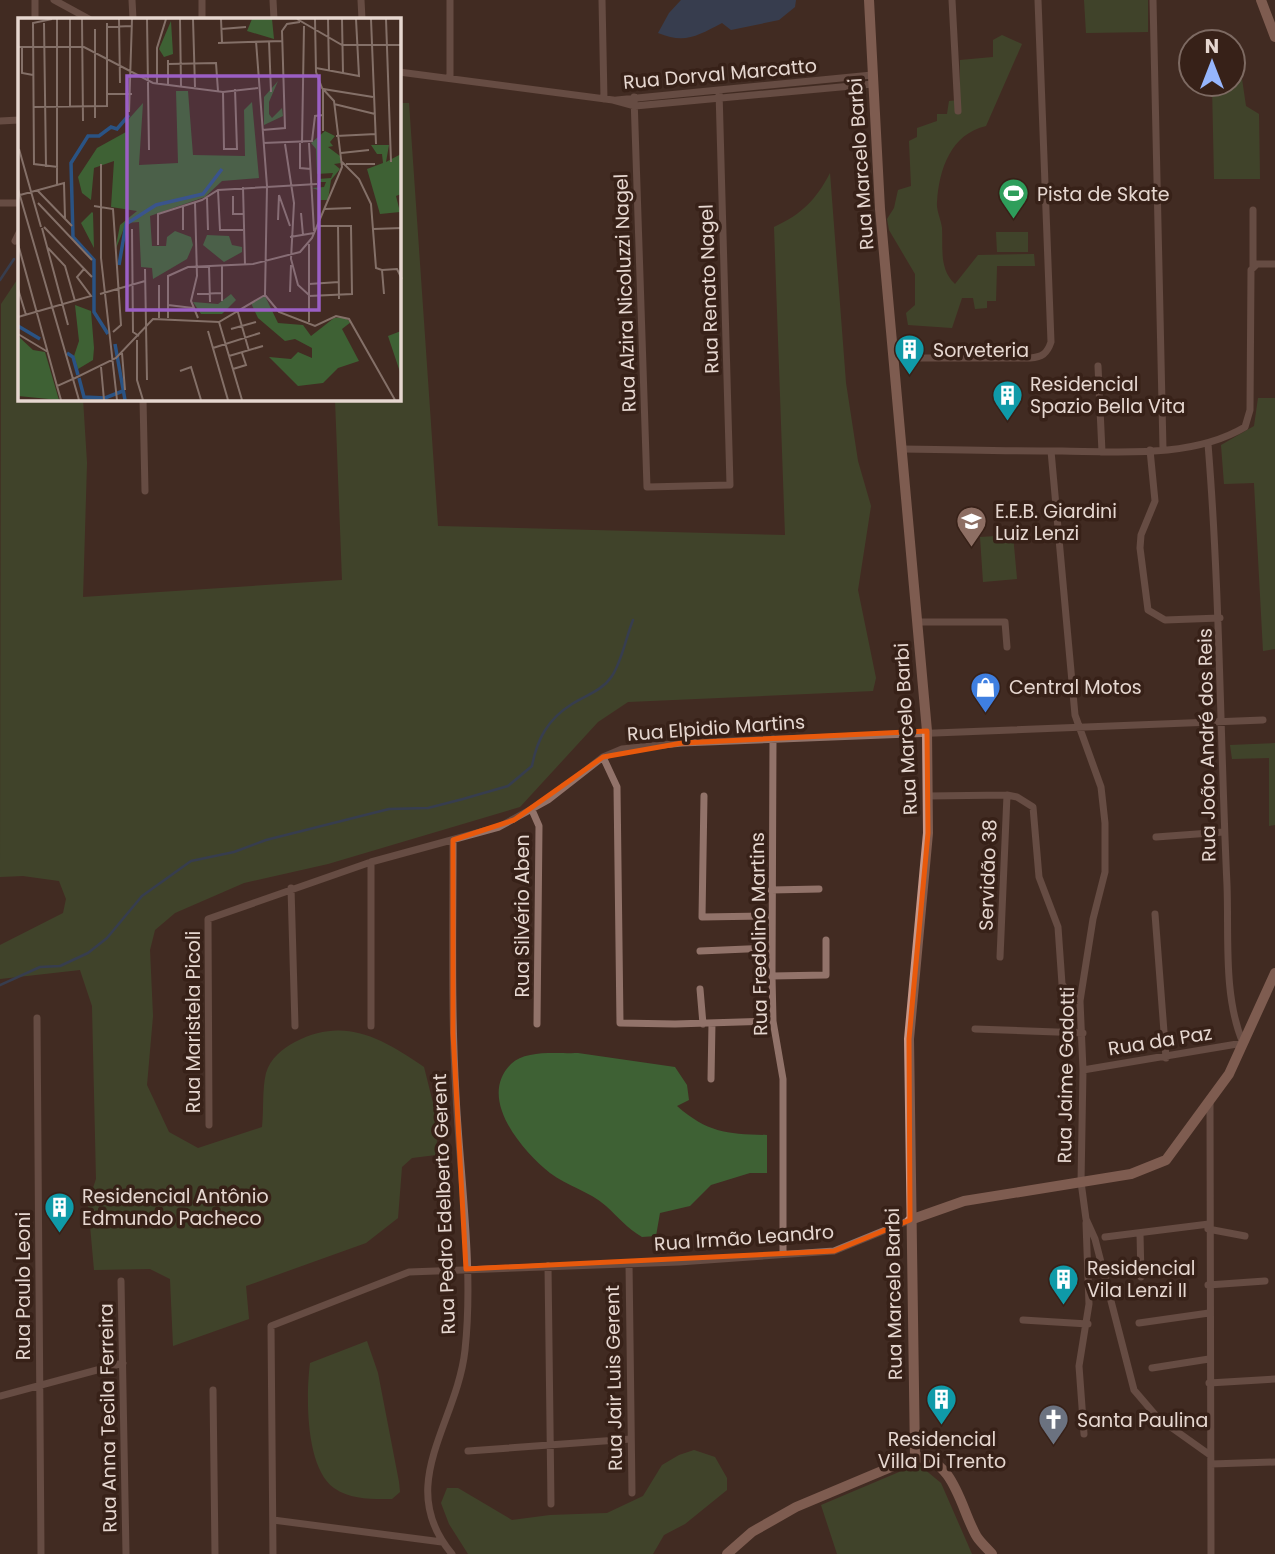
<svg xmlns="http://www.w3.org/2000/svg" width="1275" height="1554" font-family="Poppins,sans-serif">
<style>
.green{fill:#3e6134}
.water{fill:#2a5384}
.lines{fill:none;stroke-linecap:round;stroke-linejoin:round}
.stream{stroke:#2a5384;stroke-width:2.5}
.street{stroke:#92736a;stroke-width:7}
.secondary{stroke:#c89788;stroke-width:10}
.marked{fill:none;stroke:#e8590c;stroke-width:5;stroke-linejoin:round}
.labels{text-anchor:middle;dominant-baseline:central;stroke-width:7;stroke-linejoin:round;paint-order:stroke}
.street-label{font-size:19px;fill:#e6d7d0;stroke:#372118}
.poi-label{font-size:19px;fill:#e6d7d0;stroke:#372118;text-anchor:start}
.inset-river{fill:none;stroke:#2a5384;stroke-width:3.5}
.inset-road{fill:none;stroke:#847068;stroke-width:2}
.view{fill:#9b5fc4;fill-opacity:0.15;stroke:#9b5fc4;stroke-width:3.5}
.inset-edge{fill:none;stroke:#e6d7d0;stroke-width:3.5}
</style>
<rect width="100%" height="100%" fill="#422b22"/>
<!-- green -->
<path class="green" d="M1084,0H1148V32L1086,33Z
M1002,35L1022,44L986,126C951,134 939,169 937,202C936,210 941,219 942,228C943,249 939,269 955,284L978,255L1034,254L1035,266H997L996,301H987V308L975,309L973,298H962L952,328L908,325L906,313L915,305V274L889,230L887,219L894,208L898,190L911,186L909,141L917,137V128L937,121V114H947L949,101L960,100V60L993,57V40Z
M1242,79L1246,106L1259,114L1260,179H1214L1212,84H1233V80Z
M399,103H409L438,526L785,535L774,227C802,214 816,200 830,173L846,383L858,461L871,506L858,590L876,678L873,691L628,702L598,722L520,807L328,864L244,883L175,913L155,930L150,950L153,1016L147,1085L169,1132L198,1148L262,1127C264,1109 262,1090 266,1073C270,1059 283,1048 295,1042C344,1016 382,1038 424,1067L438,1123L436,1155L412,1158L402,1167L398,1218L366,1243L246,1286L249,1319L173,1346L170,1279L150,1269L94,1270L88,1203L96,1179L92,1006L80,970L0,979V945L63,913L66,899L59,881L23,876L0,877L1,304L19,277V399H83L87,463L83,597L342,580L335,399H399Z
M996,232H1028V252H997Z
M1258,398H1275V649L1263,651L1254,483L1224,484L1221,445L1254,426Z
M1013,535L1017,579L983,582L980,537Z
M1275,743V825L1269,826V758L1232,759L1230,745Z
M578,1053L675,1067L687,1085L689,1100L677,1106C708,1133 727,1134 767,1135V1173H750L711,1185L690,1206L660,1213L656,1236L642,1237C627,1228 618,1217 606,1206C589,1191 567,1186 550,1173C524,1152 476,1099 511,1064C526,1049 559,1054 578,1053Z
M367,1341L378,1373L399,1482L400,1492L392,1499C372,1499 351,1500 334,1488C305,1467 306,1395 310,1363Z
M694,1450L715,1457L727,1478V1490L685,1524L664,1535L653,1554H468L449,1524L441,1503L447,1488H458L512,1520L550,1515L607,1513L643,1496L662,1465L679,1455Z
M918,1464L941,1483L972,1554H837L821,1505Z"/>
<!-- water -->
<path class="water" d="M681,0H796L795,7L779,20L731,30L722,23C697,36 685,44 658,33L669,13Z"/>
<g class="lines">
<!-- stream -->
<path class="stream" d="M0,280L14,259
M0,985L40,967L60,966L88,953L107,938L142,896L191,861L234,852L266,840L389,809L428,808L463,799L508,786L532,766C537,739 548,719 572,704C586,695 602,691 612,676C622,661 626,637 633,620"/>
<!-- street -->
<path class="street" d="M35,0V19
M54,0L89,19
M132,0L133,19
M202,0V19
M273,0L274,19
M361,0L362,19
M450,0V78
M602,0L604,99
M952,0L958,111
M1153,0L1163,449
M399,72L613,100L635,106L873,84
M634,97L647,487L730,485L719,91
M617,100L872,75
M0,121L19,120
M0,203H19
M1253,210V266
M15,241L19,233
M894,358H1030C1042,357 1047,354 1051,342L1038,0
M1098,366L1102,452
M143,399L145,491
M902,449C955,450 1009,451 1062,451C1122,452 1193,458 1245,427L1250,410L1251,270L1257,264H1275
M1150,450L1155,501L1141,535L1140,548L1148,610L1165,620L1220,618
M1051,451L1075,715L1101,787L1105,823V872L1093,919L1080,1001L1083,1070L1081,1182L1086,1219L1095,1239L1134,1390L1158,1418L1210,1455
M918,622H1005L1007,647
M773,739L772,976L773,1021L783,1079V1254
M603,757L617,787L620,1023L675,1024L773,1021
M704,796L702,917L771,916
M928,796L1007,795L1017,797L1033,807L1039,877L1058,927L1062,984L1068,993L1080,1001
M532,810L539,826L537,1024
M1156,837L1224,832
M291,888L295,1026
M771,890L819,889
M1155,914L1166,1058
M700,951L771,948
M1000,957L1007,795
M772,976L826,975V940
M700,989L703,1024
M37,1018L41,1554
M371,1026V862
M975,1029L1083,1033
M1083,1070L1243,1043C1223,996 1229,935 1227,885C1220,738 1220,591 1208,444
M711,1079L712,1023
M1210,1104L1211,1554
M209,1125L208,919L371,862L499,827L548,800L603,757L622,749L682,743L1263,720
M1208,1229L1245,1236
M1140,1233L1141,1277
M1105,1237L1209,1224
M629,1263L632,1493
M548,1266L551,1504
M121,1281L126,1554
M1208,1285L1265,1281
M1023,1320L1088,1324
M1139,1323L1209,1313
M1152,1368L1209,1359
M1209,1383L1275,1379
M213,1390L215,1554
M0,1396L123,1363
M1084,1434L1079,1366L1089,1304L1086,1223
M468,1451L631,1439
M1211,1464L1275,1462
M273,1520L442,1542
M273,1554L271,1326L409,1272L679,1262L834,1251L910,1220
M452,1554C394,1485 457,1424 465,1350C474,1268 460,1177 456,1095C451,1010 453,925 453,840"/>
<!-- secondary -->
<path class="secondary" d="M869,0L880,209L927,731L928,833L909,1039L915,1457
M1261,0L1275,37
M910,1220L964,1201L1131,1174L1166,1160L1229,1074L1275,973
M915,1457C955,1458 961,1511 977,1537C981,1543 987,1548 992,1554
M727,1554L752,1532L796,1507L915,1457"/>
</g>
<!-- marked area -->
<path d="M0 0H1275V1554H0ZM927,731L928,833L909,1039L910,1220L834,1251L466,1269L453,1033V840L514,820L603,757L682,743Z" fill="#422b22" fill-opacity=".55" fill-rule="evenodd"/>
<path class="marked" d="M927,731L928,833L909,1039L910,1220L834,1251L466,1269L453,1033V840L514,820L603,757L682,743Z"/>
<!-- icons -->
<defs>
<symbol id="stadium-pin" viewBox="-11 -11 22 30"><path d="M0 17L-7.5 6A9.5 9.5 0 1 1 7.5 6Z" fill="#2e9e5b" stroke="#372118"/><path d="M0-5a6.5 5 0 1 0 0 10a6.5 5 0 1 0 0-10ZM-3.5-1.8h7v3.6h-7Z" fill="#fff"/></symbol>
<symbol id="building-pin" viewBox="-11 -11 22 30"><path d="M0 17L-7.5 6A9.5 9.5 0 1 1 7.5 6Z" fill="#0f9aa8" stroke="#372118"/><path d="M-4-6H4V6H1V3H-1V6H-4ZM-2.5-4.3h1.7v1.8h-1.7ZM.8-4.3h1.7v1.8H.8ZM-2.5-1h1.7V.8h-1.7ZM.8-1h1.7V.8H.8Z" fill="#fff"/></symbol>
<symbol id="school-pin" viewBox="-11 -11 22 30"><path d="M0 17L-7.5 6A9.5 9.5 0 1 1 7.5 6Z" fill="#8d6e63" stroke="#372118"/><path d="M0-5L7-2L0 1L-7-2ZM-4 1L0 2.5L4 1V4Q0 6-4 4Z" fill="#fff"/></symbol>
<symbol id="shop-pin" viewBox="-11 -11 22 30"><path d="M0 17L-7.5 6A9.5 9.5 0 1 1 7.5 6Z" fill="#3f7fe0" stroke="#372118"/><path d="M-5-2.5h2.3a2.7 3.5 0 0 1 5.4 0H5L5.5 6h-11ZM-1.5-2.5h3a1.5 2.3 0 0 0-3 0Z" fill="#fff"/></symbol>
<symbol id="church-pin" viewBox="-11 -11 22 30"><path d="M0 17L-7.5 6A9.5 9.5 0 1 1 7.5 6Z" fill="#6b7280" stroke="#372118"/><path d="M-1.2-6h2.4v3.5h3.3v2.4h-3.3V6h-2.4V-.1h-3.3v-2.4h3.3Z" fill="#fff"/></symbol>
</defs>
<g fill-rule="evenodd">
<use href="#stadium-pin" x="996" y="176" width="35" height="47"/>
<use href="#building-pin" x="892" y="332" width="35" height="47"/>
<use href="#building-pin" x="990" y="378" width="35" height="47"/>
<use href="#school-pin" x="954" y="504" width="35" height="47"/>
<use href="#shop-pin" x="968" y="670" width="35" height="47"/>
<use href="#building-pin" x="42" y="1190" width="35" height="47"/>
<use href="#building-pin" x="1046" y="1262" width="35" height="47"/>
<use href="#building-pin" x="924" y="1382" width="35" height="47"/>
<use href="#church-pin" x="1036" y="1402" width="35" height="47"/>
</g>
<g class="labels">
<!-- street labels -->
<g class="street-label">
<text transform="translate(720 74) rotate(-5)">Rua Dorval Marcatto</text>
<text transform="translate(861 164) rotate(-94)">Rua Marcelo Barbi</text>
<text transform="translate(709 289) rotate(-92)">Rua Renato Nagel</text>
<text transform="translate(625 293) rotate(-92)">Rua Alzira Nicoluzzi Nagel</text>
<text transform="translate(716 728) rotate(-4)">Rua Elpidio Martins</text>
<text transform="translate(906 729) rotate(-93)">Rua Marcelo Barbi</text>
<text transform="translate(1207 745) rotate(-91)">Rua João André dos Reis</text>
<text transform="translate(988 875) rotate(-88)">Servidão 38</text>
<text transform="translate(522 916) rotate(-90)">Rua Silvério Aben</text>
<text transform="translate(759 934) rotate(-91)">Rua Fredolino Martins</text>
<text transform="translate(193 1022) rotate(-90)">Rua Maristela Picoli</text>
<text transform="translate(1160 1041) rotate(-9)">Rua da Paz</text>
<text transform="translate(1066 1075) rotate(-89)">Rua Jaime Gadotti</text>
<text transform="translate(444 1204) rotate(-92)">Rua Pedro Edelberto Gerent</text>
<text transform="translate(744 1238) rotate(-4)">Rua Irmão Leandro</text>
<text transform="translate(23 1286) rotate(-90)">Rua Paulo Leoni</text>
<text transform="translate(894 1294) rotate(-91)">Rua Marcelo Barbi</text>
<text transform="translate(614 1378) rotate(-91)">Rua Jair Luis Gerent</text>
<text transform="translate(108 1418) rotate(-91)">Rua Anna Tecila Ferreira</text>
</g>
<!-- poi labels -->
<g class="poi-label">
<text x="1037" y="194">Pista de Skate</text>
<text x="933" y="350">Sorveteria</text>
<text x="1030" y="384">Residencial<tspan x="1030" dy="22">Spazio Bella Vita</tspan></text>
<text x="995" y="511">E.E.B. Giardini<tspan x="995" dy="22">Luiz Lenzi</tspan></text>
<text x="1009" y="687">Central Motos</text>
<text x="82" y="1196">Residencial Antônio<tspan x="82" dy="22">Edmundo Pacheco</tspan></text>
<text x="1087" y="1268">Residencial<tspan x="1087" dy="22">Vila Lenzi II</tspan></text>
<text x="1077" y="1420">Santa Paulina</text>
<text x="942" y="1439" text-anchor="middle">Residencial<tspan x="942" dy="22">Villa Di Trento</tspan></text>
</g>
</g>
<!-- overview -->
<g transform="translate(18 18)">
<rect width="383" height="383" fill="#422b22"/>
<path d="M234,1H254L256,21L229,13ZM153,3L155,36L146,39L141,31ZM260,63L251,84V96L254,100L264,90L265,98L246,107V79ZM158,73H170L175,137L227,138L226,92L234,84L241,160L204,163L187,179L132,198L134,228H148L149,219L157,213L173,219L175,227L169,241L135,261L134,250L123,249L121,204L108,205L97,233L102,207L119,193L93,189L96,143L76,150L73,182L64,175L60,159L79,130L108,114L109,103L125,85L121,147L160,145ZM307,113L317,118L312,124L315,128L310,129L322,138L323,145L316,146L322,151L313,162L310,182H300V172L294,170L306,169L308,164H300V161L313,160L315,155L299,156L298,131L293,125ZM353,127H371L368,144L383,136V176L378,178L382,194L362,196L349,151L365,145L364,136H359ZM74,194L75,195L76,230L63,205ZM189,217L211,218L214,227L224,229V234L206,244L185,227ZM213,276L218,282L204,296H183L175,284L200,286ZM247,278L260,305L285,307L293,318L316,300L325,299L333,304L324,311L341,343L320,350L305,365L280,368L251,339L273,341L280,334L294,340V330L277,321L267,323L240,300L233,285ZM57,287L73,293L76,330L75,342L60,351L56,338L61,323ZM383,313V357L370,318ZM0,318L15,332L27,334L41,382L0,378Z" fill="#3e6134"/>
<path class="inset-river" d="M101,247L108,206L138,187L185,176L204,151M0,308L22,321M90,316L76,294V242L55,219L53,145L70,118H81L93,109L99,111L111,97M97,326L107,382M49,335L55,339L60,357M61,360L66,379L87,380L105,373"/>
<path class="inset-road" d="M34,1L15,5L16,146L40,149M39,1V166M52,1V89M64,1L65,103M101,1L102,65M129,1L131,132M162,1L163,68M175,1L177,69M203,1L204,24M279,1L324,27H384M310,1L311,53M324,1L325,55M353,1L358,126M368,1L373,144M26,5L28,149M89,9L114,8M77,11V100M203,11L228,9M238,23L249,168L247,277M251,23L253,74M200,25L264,23M0,29H66L135,65L205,74L240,70M4,29V55L15,57M150,42V66M150,46L198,45L200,73M298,50L341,58L338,1M139,66V30L148,1M205,74L206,131H219L217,71M90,76H114M316,86L357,96M15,89L89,88V5M111,94L114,1M244,112L267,110L264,13L269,6L282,4M305,113V71L355,79M318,118L358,116M245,125L294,123L297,98L305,97M282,125V150L293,151M284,125L286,8M291,125L296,213M267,126L276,185L273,241L280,267L291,277M1,131L23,209M323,135L351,132M324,144L341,161L353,186L358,250L364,252L366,276M83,146V240L99,382M328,146H357M225,169L227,247M0,171L55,361L39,368L43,382M19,172L54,208M200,172L202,212H225M2,177L46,165L47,200M261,177L272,208M215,178V196H225M189,180L190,212M177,184L179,258L173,283L180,300M20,185L74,242M76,188L95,191L103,307L95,314M307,191L333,190M283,195L285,217M260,202L261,177M320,207L321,281M26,209L74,259M24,210L50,307M114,211L115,314L121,318M355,211L384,210M165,212V188M272,219L296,215M0,226L39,368M291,226V304M140,227V196L184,182L200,172L299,166M30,230L47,248L57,283M191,248L192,284M204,248V283M127,251L129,362M364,252L379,251L384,261M291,266L321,264M141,267V300M0,271L8,297M272,274L273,247M82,276L127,263M179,276L204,275M247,277L261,294L297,308L318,298L331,301L377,382M291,278L334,276L333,208H300M150,287L175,290M219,291L231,333M0,299L73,278L59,259L66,251M150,300V258L170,249L235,246L282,234L294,220L324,149L316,83L304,70L298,54L297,1M201,304L224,382M213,311L238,304M190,313L210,382M0,316L30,334M119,322V362L125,382M195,330L242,315M104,335L107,372M211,338L245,328M83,349L86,382M215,351L228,347L224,335M162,353L173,349L183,382M61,382L55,361L98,340L135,301L201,304L247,277"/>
<path class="view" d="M109,58H301V292H109Z"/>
<rect width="383" height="383" class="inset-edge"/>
</g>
<!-- north arrow -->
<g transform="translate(1212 63)"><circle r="33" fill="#372118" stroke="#7d6a62" stroke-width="2"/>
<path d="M0-5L12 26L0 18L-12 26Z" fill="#96b6fd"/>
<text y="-10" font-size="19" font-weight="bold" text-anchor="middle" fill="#e6d7d0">N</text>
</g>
</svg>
